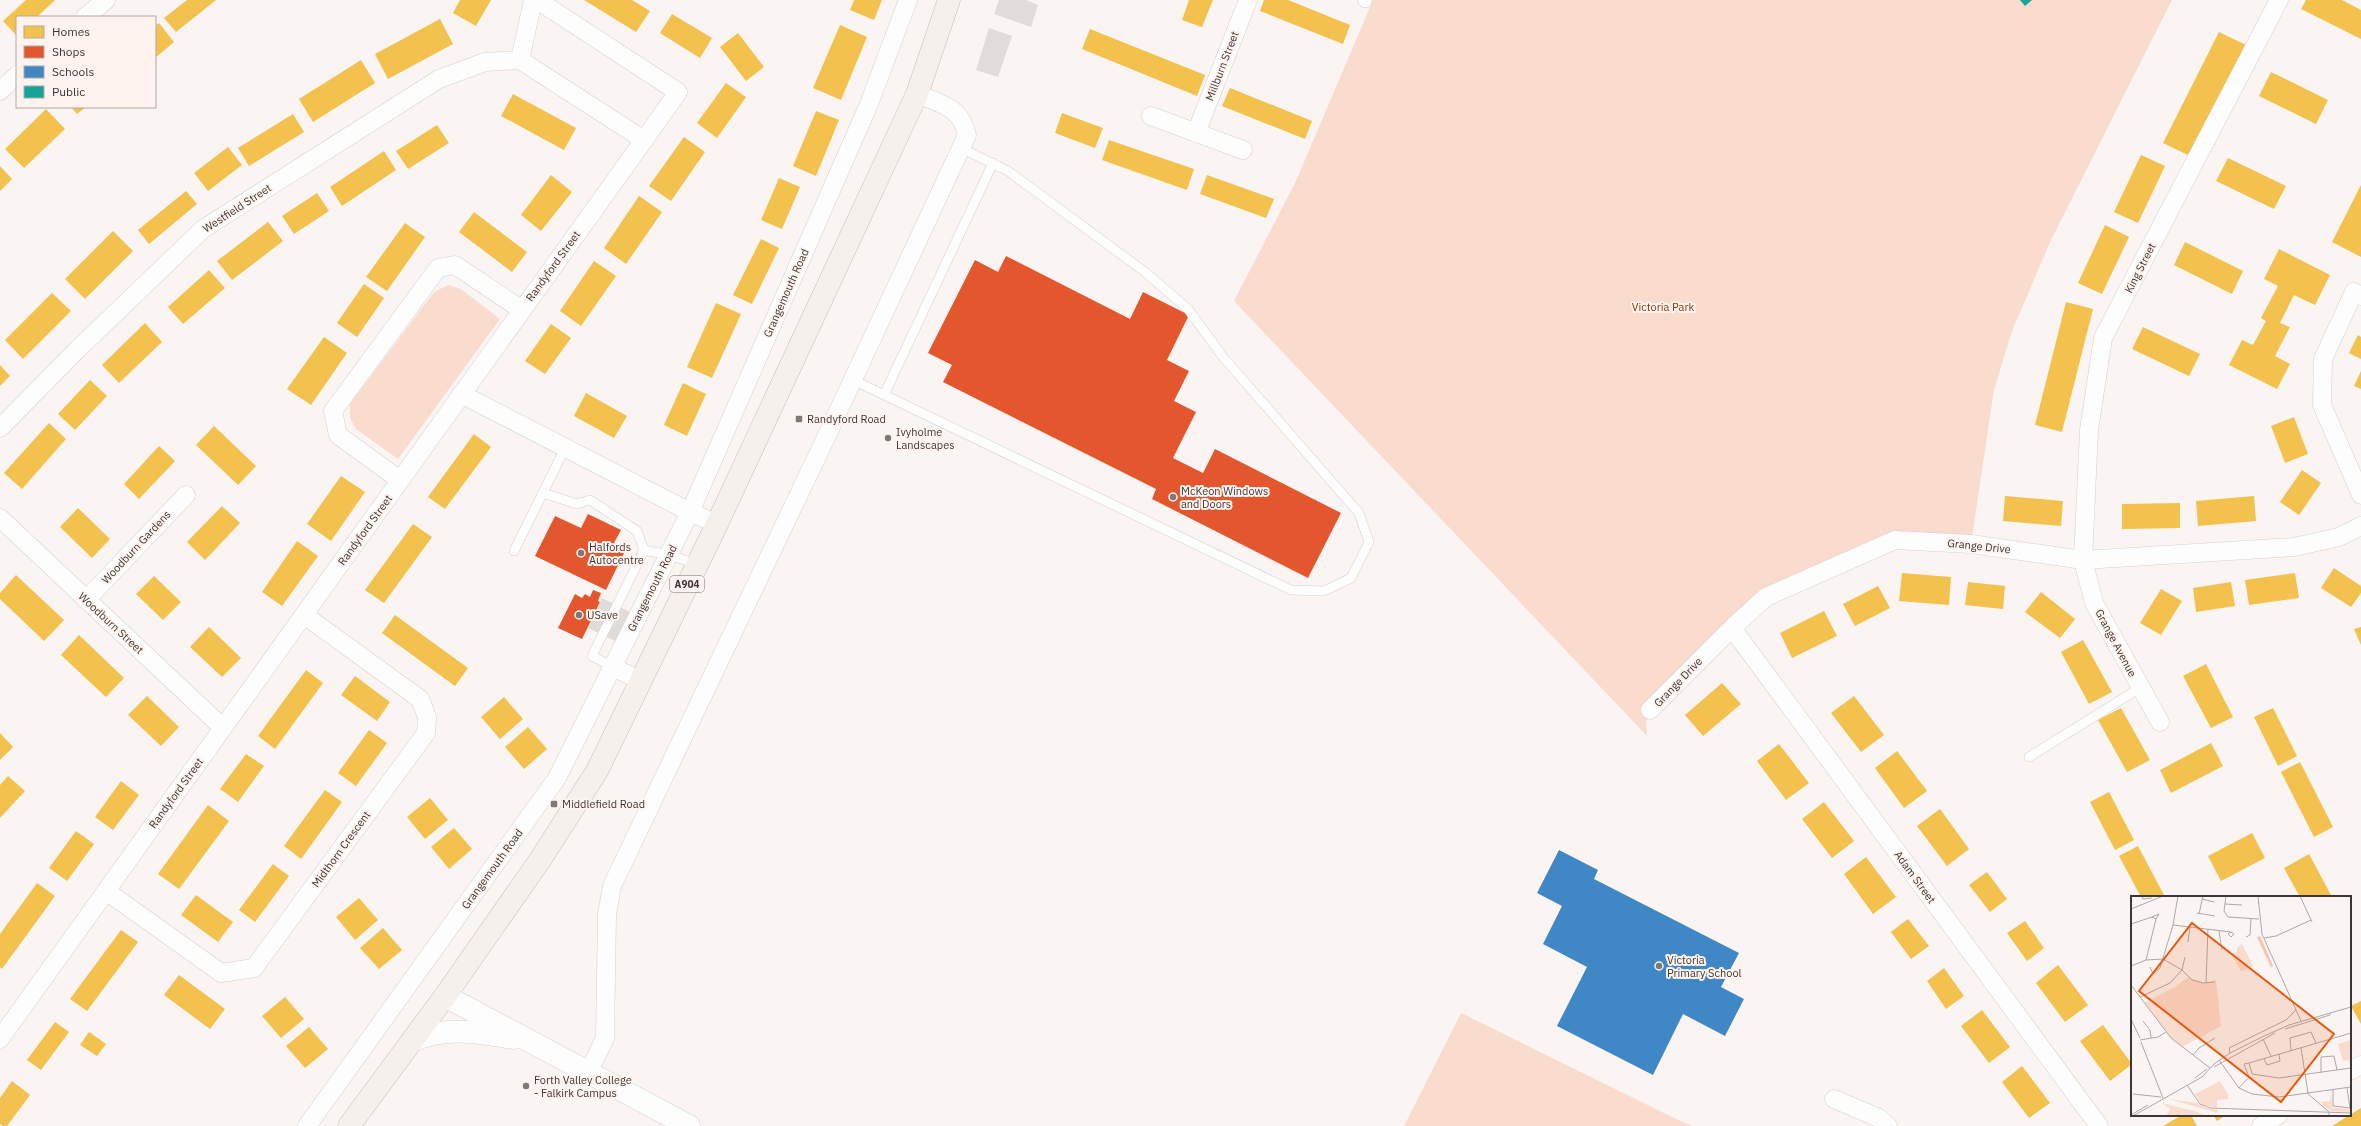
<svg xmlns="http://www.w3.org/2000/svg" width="2361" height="1126" font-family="'IBM Plex Sans',sans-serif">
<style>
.green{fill:#fadcce}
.homes{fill:#f2c14e}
.shops{fill:#e4572e}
.schools{fill:#3f88c5}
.public{fill:#17a398}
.building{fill:#e1dcda}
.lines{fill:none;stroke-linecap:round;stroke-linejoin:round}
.service-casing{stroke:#d5d0ce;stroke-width:10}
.pedestrian-casing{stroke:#d5d0ce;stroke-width:14}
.minor-casing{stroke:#d5d0ce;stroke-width:19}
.tertiary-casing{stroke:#d5d0ce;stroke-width:23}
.primary-casing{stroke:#c8bcb7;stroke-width:23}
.service{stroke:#fefdfd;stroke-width:9}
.pedestrian{stroke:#fefdfd;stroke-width:13}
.minor{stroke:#fefdfd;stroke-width:18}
.tertiary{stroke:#fefdfd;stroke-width:22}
.primary{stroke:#f6f0ec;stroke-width:22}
.poi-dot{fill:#7e7977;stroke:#fef3ee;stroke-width:1.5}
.labels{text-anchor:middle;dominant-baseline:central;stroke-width:4;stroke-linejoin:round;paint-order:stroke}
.shield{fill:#fef3ee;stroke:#766f6c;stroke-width:1}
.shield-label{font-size:10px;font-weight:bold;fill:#3c3735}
.street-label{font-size:11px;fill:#3c3735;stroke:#fef3ee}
.park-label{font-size:11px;fill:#873a08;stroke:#fef3ee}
.poi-label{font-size:11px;fill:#3c3735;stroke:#fef3ee;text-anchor:start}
.inset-road{fill:none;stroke:#aea8a6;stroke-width:1}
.view{fill:#e8590c;fill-opacity:0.15;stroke:#e8590c;stroke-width:2}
.inset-edge{fill:none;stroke:#3c3735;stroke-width:2}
</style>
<rect width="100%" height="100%" fill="#faf4f2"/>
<!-- green -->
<path class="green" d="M1373,0H2172L2051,240L2012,331L1994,390L1971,544L1895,540L1766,597L1650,710L1646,722L1647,736L1234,301L1296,181Z
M448,285L461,289L500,319L398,459L356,429L350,418V404L434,292Z
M1461,1013L1672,1117L1692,1126H1404Z"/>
<!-- homes -->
<path class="homes" d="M26,0H55L37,17H17V36L3,21Z
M187,0H216L176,32L164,18Z
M460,0H491L476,26L453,13Z
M584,0H632L650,11L636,32Z
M854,0H882L874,20L850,10Z
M1189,0H1213L1202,27L1182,20Z
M1264,0H1288L1350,25L1343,44L1260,11Z
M2306,0H2342L2361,10V39L2301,9Z
M672,14L712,38L700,58L660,33Z
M440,19L453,44L388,79L375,54Z
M159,23L174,42L155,58V26Z
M840,25L867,37L841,100L813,88Z
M1090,29L1205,75L1197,96L1082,49Z
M2219,32L2246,45L2190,156L2163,143Z
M738,33L764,67L746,81L720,47Z
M361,60L375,83L313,122L299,99Z
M2271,72L2328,100L2316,124L2259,96Z
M726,83L746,97L717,138L697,123Z
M1230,88L1312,121L1305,139L1222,106Z
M513,94L576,128L564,150L501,116Z
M71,107H86L77,114Z
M46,109L65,129L24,168L5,149Z
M816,111L839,120L816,176L793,166Z
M1062,113L1103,128L1095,148L1055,133Z
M293,114L304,132L249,166L238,148Z
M437,125L449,143L408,169L396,151Z
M684,137L705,152L671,201L649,186Z
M1109,140L1194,169L1187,190L1102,160Z
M228,147L242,165L208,191L194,173Z
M384,151L396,170L342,206L330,187Z
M2141,155L2165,166L2138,223L2114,212Z
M2228,158L2286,186L2274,209L2216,181Z
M0,166L12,179L0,191Z
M551,175L572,192L541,231L521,215Z
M1207,175L1274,199L1266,218L1200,194Z
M779,178L800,187L782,229L761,220Z
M2361,185V257L2332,242Z
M186,191L197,204L149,244L138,230Z
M317,193L329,211L294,234L282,216Z
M639,196L662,212L626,264L604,248Z
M474,212L527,252L512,272L459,232Z
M268,222L283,241L232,280L217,261Z
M405,223L425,237L387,291L366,277Z
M2105,225L2129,237L2102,294L2078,283Z
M113,231L133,251L85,299L65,279Z
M761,239L779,248L752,304L733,295Z
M2185,242L2243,271L2232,294L2174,265Z
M2279,249L2330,275L2315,305L2294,295L2280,323L2290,327L2275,356L2290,364L2277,389L2229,365L2242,340L2253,345L2266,321L2261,318L2278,286L2264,279Z
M594,261L616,276L581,326L560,311Z
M209,270L225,288L183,324L168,307Z
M364,284L384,298L357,337L337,323Z
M52,293L71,311L23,359L5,340Z
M2066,302L2093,309L2062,432L2035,425Z
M716,303L741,314L712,378L687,367Z
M145,323L162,342L119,383L102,365Z
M551,324L571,338L545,374L525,361Z
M2143,327L2200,354L2189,376L2132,349Z
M2358,335L2361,337V359L2349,353Z
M324,337L347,353L311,405L287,389Z
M0,365L10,376L0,386Z
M2361,371V389L2354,386Z
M90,380L107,396L75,430L58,414Z
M683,383L706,394L687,436L664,425Z
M586,393L627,416L614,438L574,416Z
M2294,417L2308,454L2285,463L2271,426Z
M49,423L66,439L22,489L4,473Z
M214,426L256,466L238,485L196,445Z
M474,434L491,447L445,509L428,497Z
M159,446L175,461L139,499L124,484Z
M2302,470L2321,483L2299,515L2280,502Z
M341,476L365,492L331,541L307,524Z
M2005,496L2063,501L2061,526L2003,521Z
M2254,496L2256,521L2198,526L2196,501Z
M2180,503V528L2122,529V504Z
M222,506L240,523L205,560L187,542Z
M78,508L110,539L92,558L60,527Z
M413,524L432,537L384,603L365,590Z
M297,541L318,556L282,606L262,592Z
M2334,568L2361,586V593L2351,607L2321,588Z
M1902,573L1951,577L1949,605L1899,601Z
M2295,573L2299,598L2249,605L2245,580Z
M16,575L64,620L44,641L0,599V593Z
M154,576L181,602L163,620L136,594Z
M1968,582L2005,586L2003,609L1965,605Z
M2231,582L2235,606L2196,612L2193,588Z
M1878,586L1890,608L1855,626L1843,604Z
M2161,589L2182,601L2161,635L2140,623Z
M2041,592L2075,619L2060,638L2025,612Z
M1824,611L1837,636L1792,658L1780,633Z
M395,615L468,668L455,686L382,633Z
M209,627L241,658L222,677L190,647Z
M2361,627V645L2354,629Z
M79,635L124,678L106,697L61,655Z
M2083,640L2112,692L2089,704L2061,652Z
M2206,664L2233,717L2211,728L2183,676Z
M306,670L323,683L275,749L258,736Z
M355,676L390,702L377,721L341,695Z
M1722,683L1741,704L1703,736L1685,715Z
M147,696L179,727L161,746L128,715Z
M1854,696L1884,735L1861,752L1831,713Z
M504,697L523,719L500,739L481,717Z
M2121,708L2150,760L2127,772L2098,720Z
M2273,708L2297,756L2278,766L2254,717Z
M528,727L547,749L524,769L505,747Z
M369,730L387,743L356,786L338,773Z
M0,733L13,747L0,760Z
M2211,743L2223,766L2171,793L2160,770Z
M1779,744L1809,783L1786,800L1757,761Z
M1897,751L1927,791L1904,808L1875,768Z
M246,754L264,766L238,802L220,789Z
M2300,762L2333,827L2314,837L2281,772Z
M8,776L25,791L0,818V785Z
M121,781L139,795L113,830L95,817Z
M325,790L342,802L301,859L284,846Z
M2109,792L2134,840L2115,850L2090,802Z
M430,798L448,820L425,839L407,817Z
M1824,802L1854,841L1832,858L1802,819Z
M208,805L229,821L179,889L158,874Z
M1940,809L1969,849L1947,866L1917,826Z
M454,828L472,849L449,869L431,847Z
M76,831L94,844L67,881L49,868Z
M2252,833L2265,858L2221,881L2208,856Z
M2138,846L2165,897H2141L2119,856Z
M2309,854L2332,897H2300L2284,868Z
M1866,857L1896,897L1873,914L1844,874Z
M273,864L289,876L255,922L239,910Z
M1987,872L2007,899L1990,912L1969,885Z
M37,883L55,896L2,969L0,967V934Z
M196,895L233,922L218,942L181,915Z
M359,898L378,920L355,940L336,917Z
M1908,919L1929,946L1911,959L1891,932Z
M2025,921L2044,948L2027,961L2007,933Z
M383,928L402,950L379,969L360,948Z
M121,930L138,942L87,1011L70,999Z
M2058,965L2088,1005L2065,1022L2036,983Z
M1944,968L1964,996L1946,1009L1927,981Z
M179,975L225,1009L210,1029L164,995Z
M285,997L304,1019L281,1038L262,1016Z
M2361,1001V1024L2351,1006Z
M1982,1010L2010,1047L1989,1063L1961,1026Z
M55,1022L69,1032L41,1070L27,1060Z
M2103,1025L2132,1064L2110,1081L2080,1041Z
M309,1027L328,1049L305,1068L286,1046Z
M89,1032L106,1044L97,1056L80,1045Z
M2022,1066L2050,1103L2029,1118L2002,1082Z
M12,1081L30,1095L7,1126H3L0,1124V1098Z
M2361,1108V1126H2332Z
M2182,1115H2191L2197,1126H2163Z
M2213,1115H2226L2217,1121Z"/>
<!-- shops -->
<path class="shops" d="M1006,256L1130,319L1143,292L1189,315L1167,360L1189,371L1174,401L1196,412L1173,458L1203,473L1215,449L1341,513L1308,578L1152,499L1156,489L943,382L952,365L928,353L975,260L998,272Z
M588,514L621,530L614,543L626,549L606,590L535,556L555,516L581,528Z
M593,590L601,593L598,601L600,602L582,639L558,628L575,594L582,598L585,594L590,597Z"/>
<!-- schools -->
<path class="schools" d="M1559,850L1598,870L1594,879L1739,953L1721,987L1744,999L1725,1036L1683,1014L1653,1075L1557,1026L1587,967L1543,944L1562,906L1537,893Z"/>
<!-- public -->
<path class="public" d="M2020,0H2032L2025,6Z"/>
<!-- building -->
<path class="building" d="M999,0H1026L1038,5L1031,27L994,14Z
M989,28L1012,36L998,77L976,70Z
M602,598L630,612L615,641L588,628Z"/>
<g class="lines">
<defs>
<path id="service" d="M853,380L1291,590L1324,591L1351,578L1369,542L1359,513L1223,357L1188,309L1145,272L1008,171L961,148
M884,395L993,163
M543,493L577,504L590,500L637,531L644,550
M514,551L565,448
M613,667L592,656L644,550L669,555L697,564
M2029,757L2140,688"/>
<path id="pedestrian" d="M1364,0L1365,1"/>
<path id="minor" d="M537,0L678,92L644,140
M85,17L106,0
M520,60L533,0
M0,91L17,75
M1151,116L1243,150
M1196,133L1248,0
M2361,296L2354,292L2323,359L2322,405L2361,495
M461,394L690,512L717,524
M0,428L78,349L203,229L439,79L485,62L520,60
M400,480L338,435L333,411L438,268L455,265L522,310
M0,518L223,728
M86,600L186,495
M1732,628L2099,1126
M613,667L641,681
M1650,710L1732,628L1766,597L1895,540L1971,544L2083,560L2294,547L2339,537L2361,526
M2160,722L2094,603L2083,560L2089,430L2103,338L2279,0
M106,891L221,973L254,968L426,733L427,717L420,699L304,615
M0,1039L644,140L520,60
M2350,1071L2361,1065
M588,1073L605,1038L607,914L612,886L821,448L967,135C961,107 941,104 917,94
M1834,1099L1879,1118L1888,1126
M307,1126L557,778L690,512L869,104L908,0
M2261,1126L2278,1115"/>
<path id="tertiary" d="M445,996L689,1126
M412,1041C446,1026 477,1032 513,1038"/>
<path id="primary" d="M349,1126L445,996L540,860L597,771L717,524L917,94L949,0"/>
</defs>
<!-- service casing -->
<use href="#service" class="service-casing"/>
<!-- pedestrian casing -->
<use href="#pedestrian" class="pedestrian-casing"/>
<!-- minor casing -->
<use href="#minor" class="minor-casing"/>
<!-- tertiary casing -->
<use href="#tertiary" class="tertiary-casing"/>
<!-- primary casing -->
<use href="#primary" class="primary-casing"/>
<!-- service -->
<use href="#service" class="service"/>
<!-- pedestrian -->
<use href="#pedestrian" class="pedestrian"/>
<!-- minor -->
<use href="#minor" class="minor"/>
<!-- tertiary -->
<use href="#tertiary" class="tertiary"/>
<!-- primary -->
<use href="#primary" class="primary"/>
</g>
<!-- markers -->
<g class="poi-dot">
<rect x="795" y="415" width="8" height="8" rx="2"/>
<circle cx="888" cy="438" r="4"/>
<circle cx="1173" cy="497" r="4"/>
<circle cx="581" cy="553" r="4"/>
<circle cx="579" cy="615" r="4"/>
<rect x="550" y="800" width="8" height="8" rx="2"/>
<circle cx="1659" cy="966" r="4"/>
<circle cx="526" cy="1086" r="4"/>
</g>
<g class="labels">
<!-- shield labels -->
<rect class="shield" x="670" y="576" width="34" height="16" rx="3"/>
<g class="shield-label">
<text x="687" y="584">A904</text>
</g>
<!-- street labels -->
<g class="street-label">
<text transform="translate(1222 66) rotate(-69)">Millburn Street</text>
<text transform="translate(237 208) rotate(-33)">Westfield Street</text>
<text transform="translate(553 266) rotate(-54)">Randyford Street</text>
<text transform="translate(2140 268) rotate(-63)">King Street</text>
<text transform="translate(786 293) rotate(-66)">Grangemouth Road</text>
<text transform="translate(365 530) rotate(-54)">Randyford Street</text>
<text transform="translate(1979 546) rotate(6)">Grange Drive</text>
<text transform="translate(136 547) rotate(-47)">Woodburn Gardens</text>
<text transform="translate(652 588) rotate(-63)">Grangemouth Road</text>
<text transform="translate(111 623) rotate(43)">Woodburn Street</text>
<text transform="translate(2116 643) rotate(62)">Grange Avenue</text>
<text transform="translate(1678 682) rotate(-46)">Grange Drive</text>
<text transform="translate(176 793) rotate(-54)">Randyford Street</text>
<text transform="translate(341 849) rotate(-54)">Midthorn Crescent</text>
<text transform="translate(492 869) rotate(-54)">Grangemouth Road</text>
<text transform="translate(1915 877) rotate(54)">Adam Street</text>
</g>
<!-- park labels -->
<g class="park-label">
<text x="1663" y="307">Victoria Park</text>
</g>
<!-- poi labels -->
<g class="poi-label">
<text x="807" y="419">Randyford Road</text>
<text x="896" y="432">Ivyholme<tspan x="896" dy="13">Landscapes</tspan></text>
<text x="1181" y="491">McKeon Windows<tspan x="1181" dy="13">and Doors</tspan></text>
<text x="589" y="547">Halfords<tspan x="589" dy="13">Autocentre</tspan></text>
<text x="587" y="615">USave</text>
<text x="562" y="804">Middlefield Road</text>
<text x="1667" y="960">Victoria<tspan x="1667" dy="13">Primary School</tspan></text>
<text x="534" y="1080">Forth Valley College<tspan x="534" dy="13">- Falkirk Campus</tspan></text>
</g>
</g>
<!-- overview -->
<g transform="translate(2131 896)">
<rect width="220" height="220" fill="#faf4f2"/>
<path d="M111,48L122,70L110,76L101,58L106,56V52ZM57,81L72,87L85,84L90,130L51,151L42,144L13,107L44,91ZM220,144V171H219L218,164L212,165L207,148ZM89,185L97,198V203L86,204V212L71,209L64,198ZM199,195L202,212L220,213V216L199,215L189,206L199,205ZM38,203L66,207L75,212L87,214L86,217ZM31,207L63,215L76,220H35L39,213Z" fill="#fadcce"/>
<path d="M129,40L142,70L140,71L126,41Z" fill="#f6c4ac"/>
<path class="inset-road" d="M11,0L12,3L21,2M95,0L93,15L97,21L128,23M127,0L131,38L170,125M169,0L181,26M71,3L83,6M94,8L111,9M0,13L32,0M66,17L84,20M68,18L72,0M21,21L28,18L25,23M0,28L21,21L25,23L15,64M42,29L100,36L103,38L100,41L97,38L100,36M88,35L91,54M115,41L119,39L120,23M133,42L145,40L180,24M57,46L59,31M32,63L51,74L61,84L72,87L84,86M0,70L15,64L32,63M19,71L22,78L29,72L42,29L47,0M75,87L77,33M0,89L40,142L79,172M9,101L39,87L51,74L54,61M0,123L9,142M12,125L19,134L20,142M154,133L199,119V117M132,143L140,160M9,144L27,141L35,136M10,146L32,202M170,152L177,197M160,155L159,142L180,136L185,147M99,157L98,152L155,124L165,114M62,159L68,152L84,142M133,163L136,169L149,165L148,158M88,164L108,192L121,198L148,201L220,191M83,171L144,137M190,177V161L203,160L206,174M121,178L118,167L220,137M121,178L148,182L220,172M64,182L76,173M56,189L69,208L79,212L220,217M108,192L118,181L113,168L118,167M216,192L219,212M202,194V210L220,212M176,197L198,216V220M2,198L30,201M0,219L17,209M2,220L71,181L83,168L99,157L131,141L158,129L220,111"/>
<path class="view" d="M61,27L203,138L150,206L8,95Z"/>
<rect width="220" height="220" class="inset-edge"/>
</g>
<!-- legend -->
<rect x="16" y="16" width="140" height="92" fill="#fef3ee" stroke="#b0a8a4"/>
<rect x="24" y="26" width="20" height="12" fill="#f2c14e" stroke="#b0a8a4"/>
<text x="52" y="36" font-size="12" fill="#3c3735">Homes</text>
<rect x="24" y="46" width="20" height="12" fill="#e4572e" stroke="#b0a8a4"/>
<text x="52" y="56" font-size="12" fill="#3c3735">Shops</text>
<rect x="24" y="66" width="20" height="12" fill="#3f88c5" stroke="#b0a8a4"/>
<text x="52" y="76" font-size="12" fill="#3c3735">Schools</text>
<rect x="24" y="86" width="20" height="12" fill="#17a398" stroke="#b0a8a4"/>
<text x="52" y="96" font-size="12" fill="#3c3735">Public</text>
</svg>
